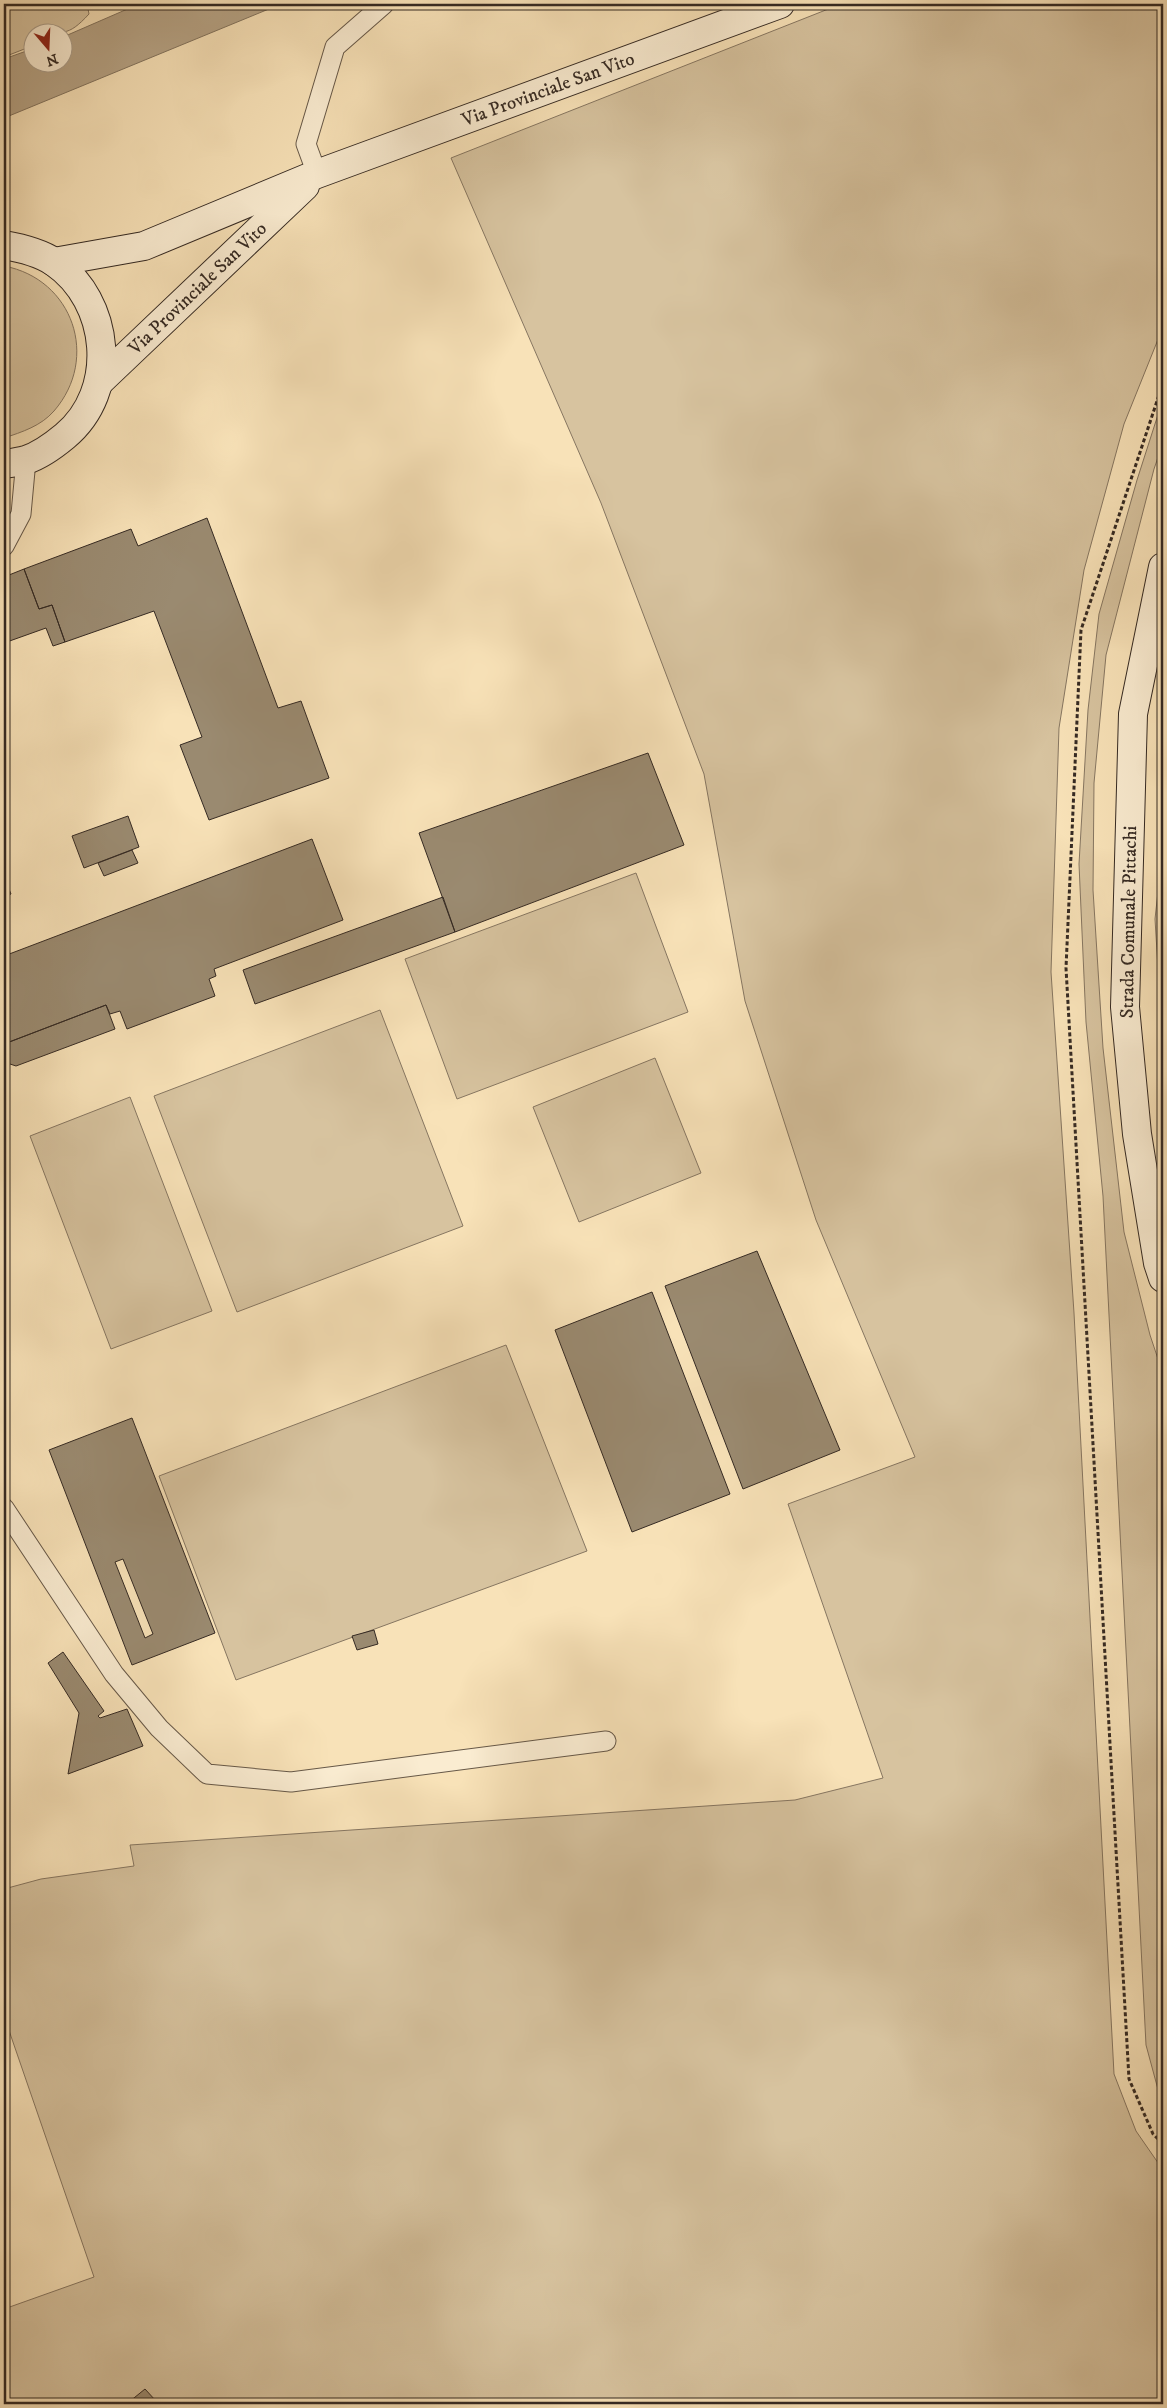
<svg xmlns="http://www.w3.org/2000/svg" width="1167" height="2408" font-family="'IM FELL DW Pica',serif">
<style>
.green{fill:#d7c39f;stroke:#867661}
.water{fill:#b6a385;stroke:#82735e}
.building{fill:#9a8a70;stroke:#352a23;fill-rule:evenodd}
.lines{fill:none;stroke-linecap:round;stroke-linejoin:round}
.lane-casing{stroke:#665848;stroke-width:21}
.secondary-casing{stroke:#352a23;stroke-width:30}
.path{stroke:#352a23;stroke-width:3;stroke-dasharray:4 2.5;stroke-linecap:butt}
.lane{stroke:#faecd1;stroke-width:19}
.secondary{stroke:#faecd1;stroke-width:28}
.labels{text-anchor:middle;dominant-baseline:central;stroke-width:4;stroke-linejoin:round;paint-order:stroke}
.street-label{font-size:19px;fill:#352a23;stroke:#faecd1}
</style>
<rect width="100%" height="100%" fill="#f8e2b8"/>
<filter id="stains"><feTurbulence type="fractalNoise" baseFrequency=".004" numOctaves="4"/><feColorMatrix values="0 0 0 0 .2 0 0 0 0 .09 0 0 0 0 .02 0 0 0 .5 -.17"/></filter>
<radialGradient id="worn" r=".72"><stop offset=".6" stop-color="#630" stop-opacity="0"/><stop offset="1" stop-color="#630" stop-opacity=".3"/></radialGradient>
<!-- green -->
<path class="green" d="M4,4H87L89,14C67,38 63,32 32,32V46L4,57Z
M841,4H1163V327L1124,424L1084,570L1059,728L1051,972L1074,1313L1114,2074L1136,2131L1163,2170V2404H4V2309L94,2277L4,2016V1889L41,1879L134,1866L130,1845L795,1800L883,1778L788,1504L915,1457L816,1220L745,1001L704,774L601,503L451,158Z
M4,266C73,279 100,358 54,411C41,426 22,432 4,438Z
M1163,399V443L1154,469L1106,655L1094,783L1093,890L1103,1048L1124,1232L1150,1335L1163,1374V2108L1146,2045L1103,1196L1086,1022L1079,864L1088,710L1099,614L1137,480Z
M1163,846V1050L1155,919Z
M636,873L688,1012L457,1099L405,959Z
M380,1010L463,1226L237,1312L154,1096Z
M655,1058L701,1173L579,1222L533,1107Z
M130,1097L212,1311L111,1349L30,1136Z
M506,1345L587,1551L236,1680L159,1476Z"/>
<!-- water -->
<path class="water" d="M139,4H281L4,118V59L32,49V62H62L63,37Z"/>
<!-- building -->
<path class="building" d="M207,518L278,708L301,701L329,778L209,820L180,745L202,737L154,611L65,642L52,605L39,609L24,569L131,529L138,546Z
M24,569L39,609L52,605L65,642L53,646L46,628L4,643V577Z
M648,753L684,845L455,932L419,833Z
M128,816L139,847L84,868L72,836Z
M312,839L343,920L214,969L216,976L209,979L215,996L127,1029L120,1011L110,1014L106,1005L4,1044V956Z
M132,850L138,863L104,876L98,863Z
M4,877L11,894L4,897Z
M443,897L455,932L255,1004L243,970Z
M106,1005L115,1029L16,1066L4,1062V1044Z
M757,1251L840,1450L743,1489L665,1286Z
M652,1292L730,1494L632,1532L555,1330Z
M132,1418L215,1633L132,1665L49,1450ZM123,1559L153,1634L145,1638L115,1562Z
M374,1630L378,1644L357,1650L352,1636Z
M63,1652L104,1711L98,1716L100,1718L127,1709L143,1746L68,1774L79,1713L48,1663Z
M145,2389L156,2401L151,2404H130L129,2402Z"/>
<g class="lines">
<defs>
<path id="lane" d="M317,174L306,144L335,47L384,4
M4,546L21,514L26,460
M4,1508L114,1674L159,1728L207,1774L291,1782L606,1741"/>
<g id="secondary">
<path d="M4,245C21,248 39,252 54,262C111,301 119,391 65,436C53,446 41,455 26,460C19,462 11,463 4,464"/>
<path id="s1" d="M54,262L144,246L317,174L780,4"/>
<path id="s2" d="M99,382L305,186"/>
<path d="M1163,567L1133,714L1125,1007L1137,1134L1158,1263L1163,1278"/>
</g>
</defs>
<!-- lane casing -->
<use href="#lane" class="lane-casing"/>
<!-- secondary casing -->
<use href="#secondary" class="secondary-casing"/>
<!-- path -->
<path class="path" d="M1163,383L1081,630L1066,968L1129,2079L1153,2134L1163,2144"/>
<!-- lane -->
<use href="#lane" class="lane"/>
<!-- secondary -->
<use href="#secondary" class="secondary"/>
</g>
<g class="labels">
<!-- street labels -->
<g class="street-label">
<text stroke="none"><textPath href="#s1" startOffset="525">Via Provinciale San Vito</textPath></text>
<text stroke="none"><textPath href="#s2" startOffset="136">Via Provinciale San Vito</textPath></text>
<text transform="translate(1129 922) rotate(-89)">Strada Comunale Pittachi</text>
</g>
</g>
<!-- margin -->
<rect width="1167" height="2408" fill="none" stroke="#f8e2b8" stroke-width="20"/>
<rect x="5" y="5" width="1157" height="2398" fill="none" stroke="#352a23" stroke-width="2.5"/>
<rect x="10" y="10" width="1147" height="2388" fill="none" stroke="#352a23"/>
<!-- north arrow -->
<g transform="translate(48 48) rotate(161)"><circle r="24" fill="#faecd1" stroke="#ab9e8b"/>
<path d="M0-4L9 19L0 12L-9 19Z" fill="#8f2418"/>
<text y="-8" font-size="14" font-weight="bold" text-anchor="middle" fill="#352a23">N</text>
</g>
<rect width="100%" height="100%" filter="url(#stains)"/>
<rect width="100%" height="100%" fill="url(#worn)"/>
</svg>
